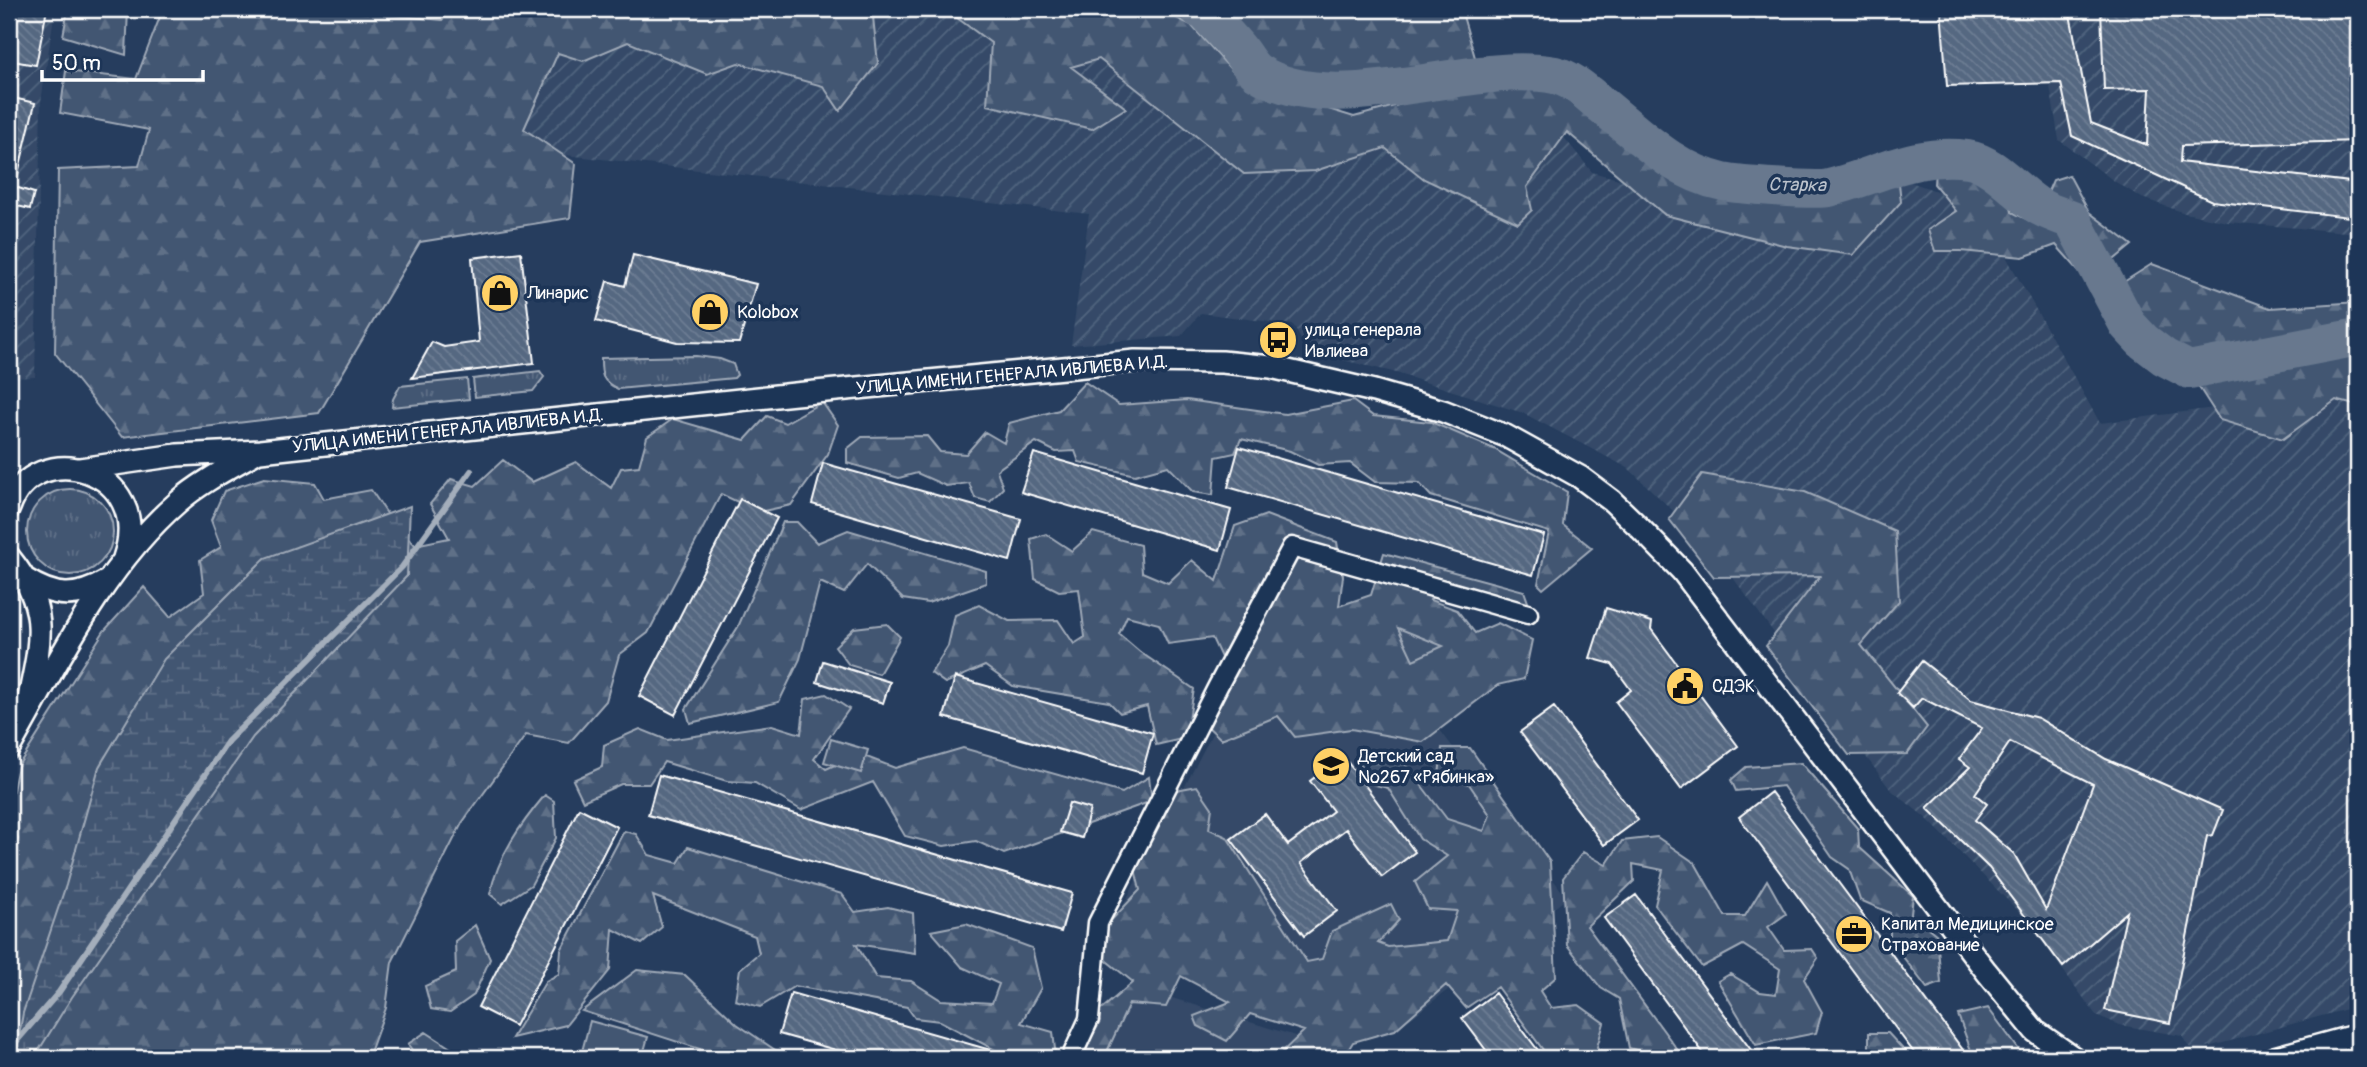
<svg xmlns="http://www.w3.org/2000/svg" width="2367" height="1067" font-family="Pangolin,sans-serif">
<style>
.built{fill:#344a68}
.industrial{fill:url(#industrial-furrows)}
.grass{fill:url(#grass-tufts);stroke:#a0aab8;stroke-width:2}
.forest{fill:url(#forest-firs);stroke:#a0aab8;stroke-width:2}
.wetland{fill:url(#wetland-marsh);stroke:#a0aab8;stroke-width:2}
.park{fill:#425672;stroke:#a0aab8;stroke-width:2}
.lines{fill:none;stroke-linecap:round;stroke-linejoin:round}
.stream{stroke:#a4aebb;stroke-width:6}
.river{stroke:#67788e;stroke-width:38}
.building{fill:url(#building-back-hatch);stroke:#fff;stroke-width:2;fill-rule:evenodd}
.minor-casing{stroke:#fff;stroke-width:23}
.tertiary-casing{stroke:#fff;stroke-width:26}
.minor{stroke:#1d3557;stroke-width:18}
.tertiary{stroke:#1d3557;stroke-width:21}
.labels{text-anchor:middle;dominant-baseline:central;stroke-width:7;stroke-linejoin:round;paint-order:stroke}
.poi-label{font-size:18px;fill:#fff;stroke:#1d3557;text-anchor:start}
.street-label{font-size:18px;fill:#fff;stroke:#1d3557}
.water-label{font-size:19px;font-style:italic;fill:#bbc2cc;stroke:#1d3557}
</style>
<defs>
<pattern id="industrial-furrows" width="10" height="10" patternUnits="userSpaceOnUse" patternTransform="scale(1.75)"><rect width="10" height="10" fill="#344a68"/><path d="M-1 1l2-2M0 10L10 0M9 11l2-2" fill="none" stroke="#52657f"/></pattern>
<pattern id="grass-tufts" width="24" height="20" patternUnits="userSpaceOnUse" patternTransform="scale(1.75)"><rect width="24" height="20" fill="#425672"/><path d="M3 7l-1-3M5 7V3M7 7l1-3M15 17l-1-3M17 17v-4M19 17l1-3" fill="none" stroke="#5e6f87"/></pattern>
<pattern id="forest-firs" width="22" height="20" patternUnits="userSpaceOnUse" patternTransform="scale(1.75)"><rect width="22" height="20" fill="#425672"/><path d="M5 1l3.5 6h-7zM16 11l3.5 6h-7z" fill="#5e6f87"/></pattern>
<pattern id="wetland-marsh" width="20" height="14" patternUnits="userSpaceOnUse" patternTransform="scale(1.75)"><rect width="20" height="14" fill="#425672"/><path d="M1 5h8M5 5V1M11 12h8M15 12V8" fill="none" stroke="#5e6f87"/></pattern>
<pattern id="building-back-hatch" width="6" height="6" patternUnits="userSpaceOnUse" patternTransform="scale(1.75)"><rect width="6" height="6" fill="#556781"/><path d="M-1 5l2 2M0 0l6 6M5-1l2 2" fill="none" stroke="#6e7e94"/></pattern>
</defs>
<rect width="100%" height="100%" fill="#263d5e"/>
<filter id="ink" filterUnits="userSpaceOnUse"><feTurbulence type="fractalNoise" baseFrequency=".0143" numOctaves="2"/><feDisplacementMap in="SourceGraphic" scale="14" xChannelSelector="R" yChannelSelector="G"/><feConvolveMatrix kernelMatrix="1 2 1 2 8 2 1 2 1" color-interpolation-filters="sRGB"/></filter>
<g filter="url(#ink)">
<!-- built -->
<path class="built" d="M1362,627L1567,898L1410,1019L1380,1024L1105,941L1264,633Z
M1146,990L1367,1058H1090L1114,1009Z"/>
<!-- industrial -->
<path class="industrial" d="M9,9H55L41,102L35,377L9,378Z
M149,9H1099L1331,132L1541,109L1592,172L1765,218L1896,177L1977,205L2100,423L2351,390L2358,391V1006L2197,1050L2188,1046L2182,1036L2120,1025L2096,1015L2024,917L1926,818L1890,789L1708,544L1628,468L1523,413L1393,372L1308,352L1293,325L1201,313L1181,336L1071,345L1089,214L539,152Z
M2037,9H2358V233L2227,222L2185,213L2142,198L2114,181L2059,140Z"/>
<!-- grass -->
<path class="grass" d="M696,356L720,359L733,364L737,375L734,378L618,389C601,381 601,375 601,358Z
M540,371L544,377L533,391L475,397L473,379Z
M467,379L469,399L392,407L393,399L400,386Z
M27 532a43 43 0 1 1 86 0a43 43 0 1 1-86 0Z"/>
<!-- forest -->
<path class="forest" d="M68,9H128L126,55L63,36Z
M163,9H327L442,20L449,9H897L873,17L878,63L840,111L823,86L738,63L707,74L628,42L583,61L558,53L524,129L576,164L570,218L420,242L319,413L122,437L55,353L58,170L139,166L149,130L60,113L66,71L136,79Z
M945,9H1158L1191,25L1243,83L1354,117L1432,96L1536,88L1580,100L1659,173L1722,191L1805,197L1898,174L1901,202L1853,255L1787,246L1665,215L1567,132L1527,187L1532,210L1518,223L1424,179L1385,148L1315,171L1244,174L1099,59L1071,67L1126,108L1092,129L987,105L991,43Z
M1213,9H1437L1463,16L1476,61L1359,84L1273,71Z
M1962,164L2008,195L2012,212L2034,223L2053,180L2069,175L2089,212L2132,245L2088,281L2056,245L2023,257L1961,251H1935L1928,230L1956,211L1934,184L1935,171Z
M2152,264L2270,308L2358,302V406L2336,400L2283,439L2220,420L2193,378L2134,317L2119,285Z
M1085,382L1119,405L1187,400L1285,414L1353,401L1373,416L1431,422L1494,449L1567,492L1563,525L1592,548L1543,589L1538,584L1549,532L1431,496L1419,483L1375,482L1350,463L1318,465L1290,451L1241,439L1235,453L1216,457L1213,495L1193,492L1168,466L1135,475L1079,462L1075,451L1056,452L1036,442L997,470L1003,488L990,502L975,498L969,483L946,486L917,473L899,478L847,463V449L862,437L927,436L940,452L966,454L985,432L1004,443L1009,423L1059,410Z
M822,402L838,425L828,454L791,505L759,512L721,494L648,633L619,655L606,701L569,743L526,735L462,823L392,962L386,1008L368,1058H9V856L18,839L9,822V810L18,766L104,631L144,587L170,617L204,593L200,560L221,547L211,520L224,491L264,478L315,483L324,499L371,490L390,518L415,545L449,538L430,504L451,479L475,486L503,460L532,482L576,462L611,488L621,468L639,466L647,437L673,419L745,440L767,416L785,423Z
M1702,474L1805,492L1895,531L1899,601L1861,645L1927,727L1907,754L1849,755L1766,646L1820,576L1714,577L1669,519Z
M1266,515L1337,542L1343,576L1339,606L1371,595L1384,553L1524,591L1529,605L1517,616L1437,584L1430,600L1457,610L1475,633L1498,623L1532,640L1524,679L1498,685L1423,742L1351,729L1295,737L1278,716L1221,739L1206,725L1231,679L1212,638L1168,644L1159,624L1127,616L1119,634L1140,652L1194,689L1186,738L1156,745L1147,706L1120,713L1109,702L1013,686L985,666L945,683L931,673L948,646L955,615L979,605L1009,621L1058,620L1074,644L1085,637L1079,589L1059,591L1035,579L1031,539L1046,534L1072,551L1093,532L1140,545L1142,572L1168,583L1192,560L1217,581L1235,526Z
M783,522H797L817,543L848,530L986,571V583L928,603L903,599L867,564L844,593L820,582L800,659L779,702L690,723L686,709L738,627Z
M887,624L900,637L879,674L849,665L835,646L854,628Z
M826,694L849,709L814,759L826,769L859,754L895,768L963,748L1122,793L1149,777L1152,801L1004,854L976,841L944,846L905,836L873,782L801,810L755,783L727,781L664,762L649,784H621L583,801L573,780L602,767L604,745L640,729L667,740L772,725L801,734L805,699Z
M1442,748H1470L1550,862L1556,977L1540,991L1551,1008L1579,1005L1604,1023L1597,1047L1607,1058H1549L1497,987L1466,1008L1446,985L1395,1030L1353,1042L1343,1058H1276L1304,1031L1250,1014L1227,1041L1198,1026L1194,1016L1230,1002L1181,976L1166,1007L1129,1004L1105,1056L1102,1058H1080L1100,1022L1096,1014L1133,982L1103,958L1104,928L1140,890L1134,865L1176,790L1197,786L1212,808L1209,829L1227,837L1307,962L1322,959L1332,931L1391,904L1399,920L1378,943L1388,947L1447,941L1457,911L1428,909L1415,882L1447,856L1420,839L1388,788L1367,783L1359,759L1363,749L1406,765L1447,819L1484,831L1490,815L1469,784L1439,776Z
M1801,763L1858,829L1859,847L1913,896L1911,914L1937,935L1941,983L1927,988L1890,940V913L1860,900L1849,869L1832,857L1783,786L1736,791L1731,780L1746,767Z
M545,795L554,801L556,838L531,885L502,904L490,894C498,856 520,825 545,795Z
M624,831L636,834L649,855L678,863L688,847L842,894L855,912L888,907L913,913L915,953L856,944L876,978L911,981L941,1000L992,1003L999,984L962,967L931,931L966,924L1032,948L1041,988L1021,1023L1053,1032L1056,1058H996L999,1052L940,1021L915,1018L907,1007L795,986L760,1007L735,1000L740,969L759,953L755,936L653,896L662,927L642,944L613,929L610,970L566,1025L512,1038L546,981L559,974L561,950Z
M1657,837L1695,863L1725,916H1745L1767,880L1786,914L1768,927L1784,950L1812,949L1818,958L1804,979L1822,1012L1816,1033L1756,1045L1718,981L1730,974L1760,992L1776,994L1780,969L1743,945L1702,967L1655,905L1663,870L1633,864L1634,881L1587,926L1682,1056V1058H1660L1659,1056L1629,1048L1619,999L1601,988L1567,945L1563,878L1583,852L1606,865L1622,841Z
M475,925L490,959L474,995L450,1012L431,1009L425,986L456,972L455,941Z
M637,970L685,975L737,1024L781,1054L784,1058H696L700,1049L582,1011Z
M1988,1008L2025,1058H1978L1973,1056L1958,1015Z
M426,1032L466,1058H417L408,1044Z
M1869,1033H1888L1911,1058H1869Z"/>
<!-- wetland -->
<path class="wetland" d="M410,506L407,576L253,737L72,997L34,1058H15L23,1013L66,885L99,767L164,659L265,558Z"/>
<!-- park -->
<path class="park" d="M1398,628L1443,646L1413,660Z
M831,739L868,750L861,773L824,762Z
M590,1021L648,1037L642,1058H593L581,1055Z"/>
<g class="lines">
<!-- stream -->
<path class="stream" d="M9,1050L59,992L228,741L402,567L471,471"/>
<!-- river -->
<path class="river" d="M1199,9L1205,12C1216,24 1227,35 1237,47C1244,55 1249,66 1257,72C1334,122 1465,59 1555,75C1573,79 1589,95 1603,106C1640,136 1675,172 1723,182C1738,185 1816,191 1829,188C1877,176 1915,152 1968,159C1995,163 2019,196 2042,208C2051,213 2062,216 2072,220L2128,325L2143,341L2164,357L2189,370L2358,337"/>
</g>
<!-- building -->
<path class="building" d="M9,9H47L36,65L12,61L16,35L9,34Z
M1941,9H2069L2091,123L2147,145L2150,89L2104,90L2101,9H2358V141L2181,146L2180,162L2358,183V218L2212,201L2072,136L2061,83L1947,86Z
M9,97L35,103L15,186L9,185L34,193L30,209L9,204Z
M521,252L534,363L412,378L432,342L444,347L479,342L472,258Z
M633,255L756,284L739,343L677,342L596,321L607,281L625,286Z
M1239,447L1544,535L1533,575L1228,487Z
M1034,453L1231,510L1220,550L1021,492Z
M823,463L1021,519L1010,561L812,504Z
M740,499L777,518L675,715L639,696Z
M1606,608L1652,622L1651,629L1738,746L1681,789L1616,702L1631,690L1612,664L1590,658Z
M823,661L890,682L883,703L817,682Z
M1922,661L1971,700L2038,718L2106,759L2223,810L2213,835L2207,836L2170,1023L2105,1010L2127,912L2063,967L1989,868L1927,808L1970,767L1959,759L1982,728L1922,698L1913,708L1897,693ZM2010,742L2093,784L2046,910L2014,854L1975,820L1987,804L1975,794Z
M955,677L1153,733L1142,773L944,717Z
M1554,707L1638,820L1604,845L1520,732Z
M1343,756L1415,852L1382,877L1346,829L1301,863L1337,911L1304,936L1231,839L1265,814L1288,845L1333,811L1310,781Z
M659,775L1072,893L1061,932L648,815Z
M1771,792L1969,1058H1918L1882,1010L1739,817Z
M1069,803L1090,809L1082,838L1060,832Z
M579,808L617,827L515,1026L478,1007Z
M1636,895L1757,1058H1707L1604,918Z
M791,993L1001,1053V1058H864L779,1034Z
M1495,993L1534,1045L1544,1058H1492L1462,1018Z"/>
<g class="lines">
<defs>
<path id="minor" d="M1071,1058L1089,1019L1098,923L1218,686L1292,547L1528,614"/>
<path id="tertiary" d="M80,469L177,455L260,451L795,394L1135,361L1222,362L1271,367L1374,391L1443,411L1506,436L1580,477L1612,501L1641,529L1682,571L1986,971L2035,1031L2074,1058
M9,508C34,434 155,469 124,558
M9,557C52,610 40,642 28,703
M25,579C55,598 76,599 107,581
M9,748C57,664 104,566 178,502C201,482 229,468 255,453
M2274,1058L2358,1035"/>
</defs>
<!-- minor casing -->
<use href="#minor" class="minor-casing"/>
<!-- tertiary casing -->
<use href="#tertiary" class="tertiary-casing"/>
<!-- minor -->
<use href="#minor" class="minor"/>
<!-- tertiary -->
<use href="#tertiary" class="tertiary"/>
</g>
</g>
<!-- icons -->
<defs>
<symbol id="shop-disc" viewBox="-11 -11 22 22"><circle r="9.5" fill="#ffd166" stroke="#1d3557"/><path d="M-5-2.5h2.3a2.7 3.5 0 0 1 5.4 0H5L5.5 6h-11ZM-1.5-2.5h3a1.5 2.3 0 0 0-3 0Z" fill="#111"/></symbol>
<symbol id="bus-disc" viewBox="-11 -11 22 22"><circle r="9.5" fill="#ffd166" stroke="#1d3557"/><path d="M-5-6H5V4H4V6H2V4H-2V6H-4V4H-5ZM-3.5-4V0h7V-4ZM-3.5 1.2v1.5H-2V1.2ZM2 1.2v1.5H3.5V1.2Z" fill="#111"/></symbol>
<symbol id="civic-disc" viewBox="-11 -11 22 22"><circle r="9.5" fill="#ffd166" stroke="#1d3557"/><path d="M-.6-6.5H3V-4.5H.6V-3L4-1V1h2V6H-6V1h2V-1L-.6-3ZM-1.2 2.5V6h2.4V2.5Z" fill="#111"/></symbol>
<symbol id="school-disc" viewBox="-11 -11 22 22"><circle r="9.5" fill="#ffd166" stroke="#1d3557"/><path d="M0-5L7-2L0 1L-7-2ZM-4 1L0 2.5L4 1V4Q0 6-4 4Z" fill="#111"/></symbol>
<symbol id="office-disc" viewBox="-11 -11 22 22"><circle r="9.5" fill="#ffd166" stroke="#1d3557"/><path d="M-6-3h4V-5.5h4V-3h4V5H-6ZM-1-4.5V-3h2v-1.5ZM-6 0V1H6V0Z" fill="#111"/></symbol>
</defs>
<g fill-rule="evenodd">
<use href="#shop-disc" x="478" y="271" width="44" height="44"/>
<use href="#shop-disc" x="688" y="290" width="44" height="44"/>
<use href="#bus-disc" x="1256" y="318" width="44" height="44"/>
<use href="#civic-disc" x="1663" y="664" width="44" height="44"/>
<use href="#school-disc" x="1309" y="744" width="44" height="44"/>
<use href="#office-disc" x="1832" y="912" width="44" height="44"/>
</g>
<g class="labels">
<!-- poi labels -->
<g class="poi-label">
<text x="527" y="293">Линарис</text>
<text x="737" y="312">Kolobox</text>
<text x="1305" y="330">улица генерала<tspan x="1305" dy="21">Ивлиева</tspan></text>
<text x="1712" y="686">СДЭК</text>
<text x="1358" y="756">Детский сад<tspan x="1358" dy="21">№267 «Рябинка»</tspan></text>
<text x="1881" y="924">Капитал Медицинское<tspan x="1881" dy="21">Страхование</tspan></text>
</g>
<!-- street labels -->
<g class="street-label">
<text transform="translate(1012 375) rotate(-5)">УЛИЦА ИМЕНИ ГЕНЕРАЛА ИВЛИЕВА И.Д.</text>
<text transform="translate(448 431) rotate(-6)">УЛИЦА ИМЕНИ ГЕНЕРАЛА ИВЛИЕВА И.Д.</text>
</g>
<!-- water labels -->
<g class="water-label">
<text transform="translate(1797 185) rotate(1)">Старка</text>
</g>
</g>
<!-- margin -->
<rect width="2367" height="1067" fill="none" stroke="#1d3557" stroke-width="35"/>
<rect x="18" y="18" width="2332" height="1032" fill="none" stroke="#fff" stroke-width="2.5" filter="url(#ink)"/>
<!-- scale -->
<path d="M42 70v10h161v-10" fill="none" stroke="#ffffff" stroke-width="3.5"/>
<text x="52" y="70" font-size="21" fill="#ffffff" stroke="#1d3557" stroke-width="5" paint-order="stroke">50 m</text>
</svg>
